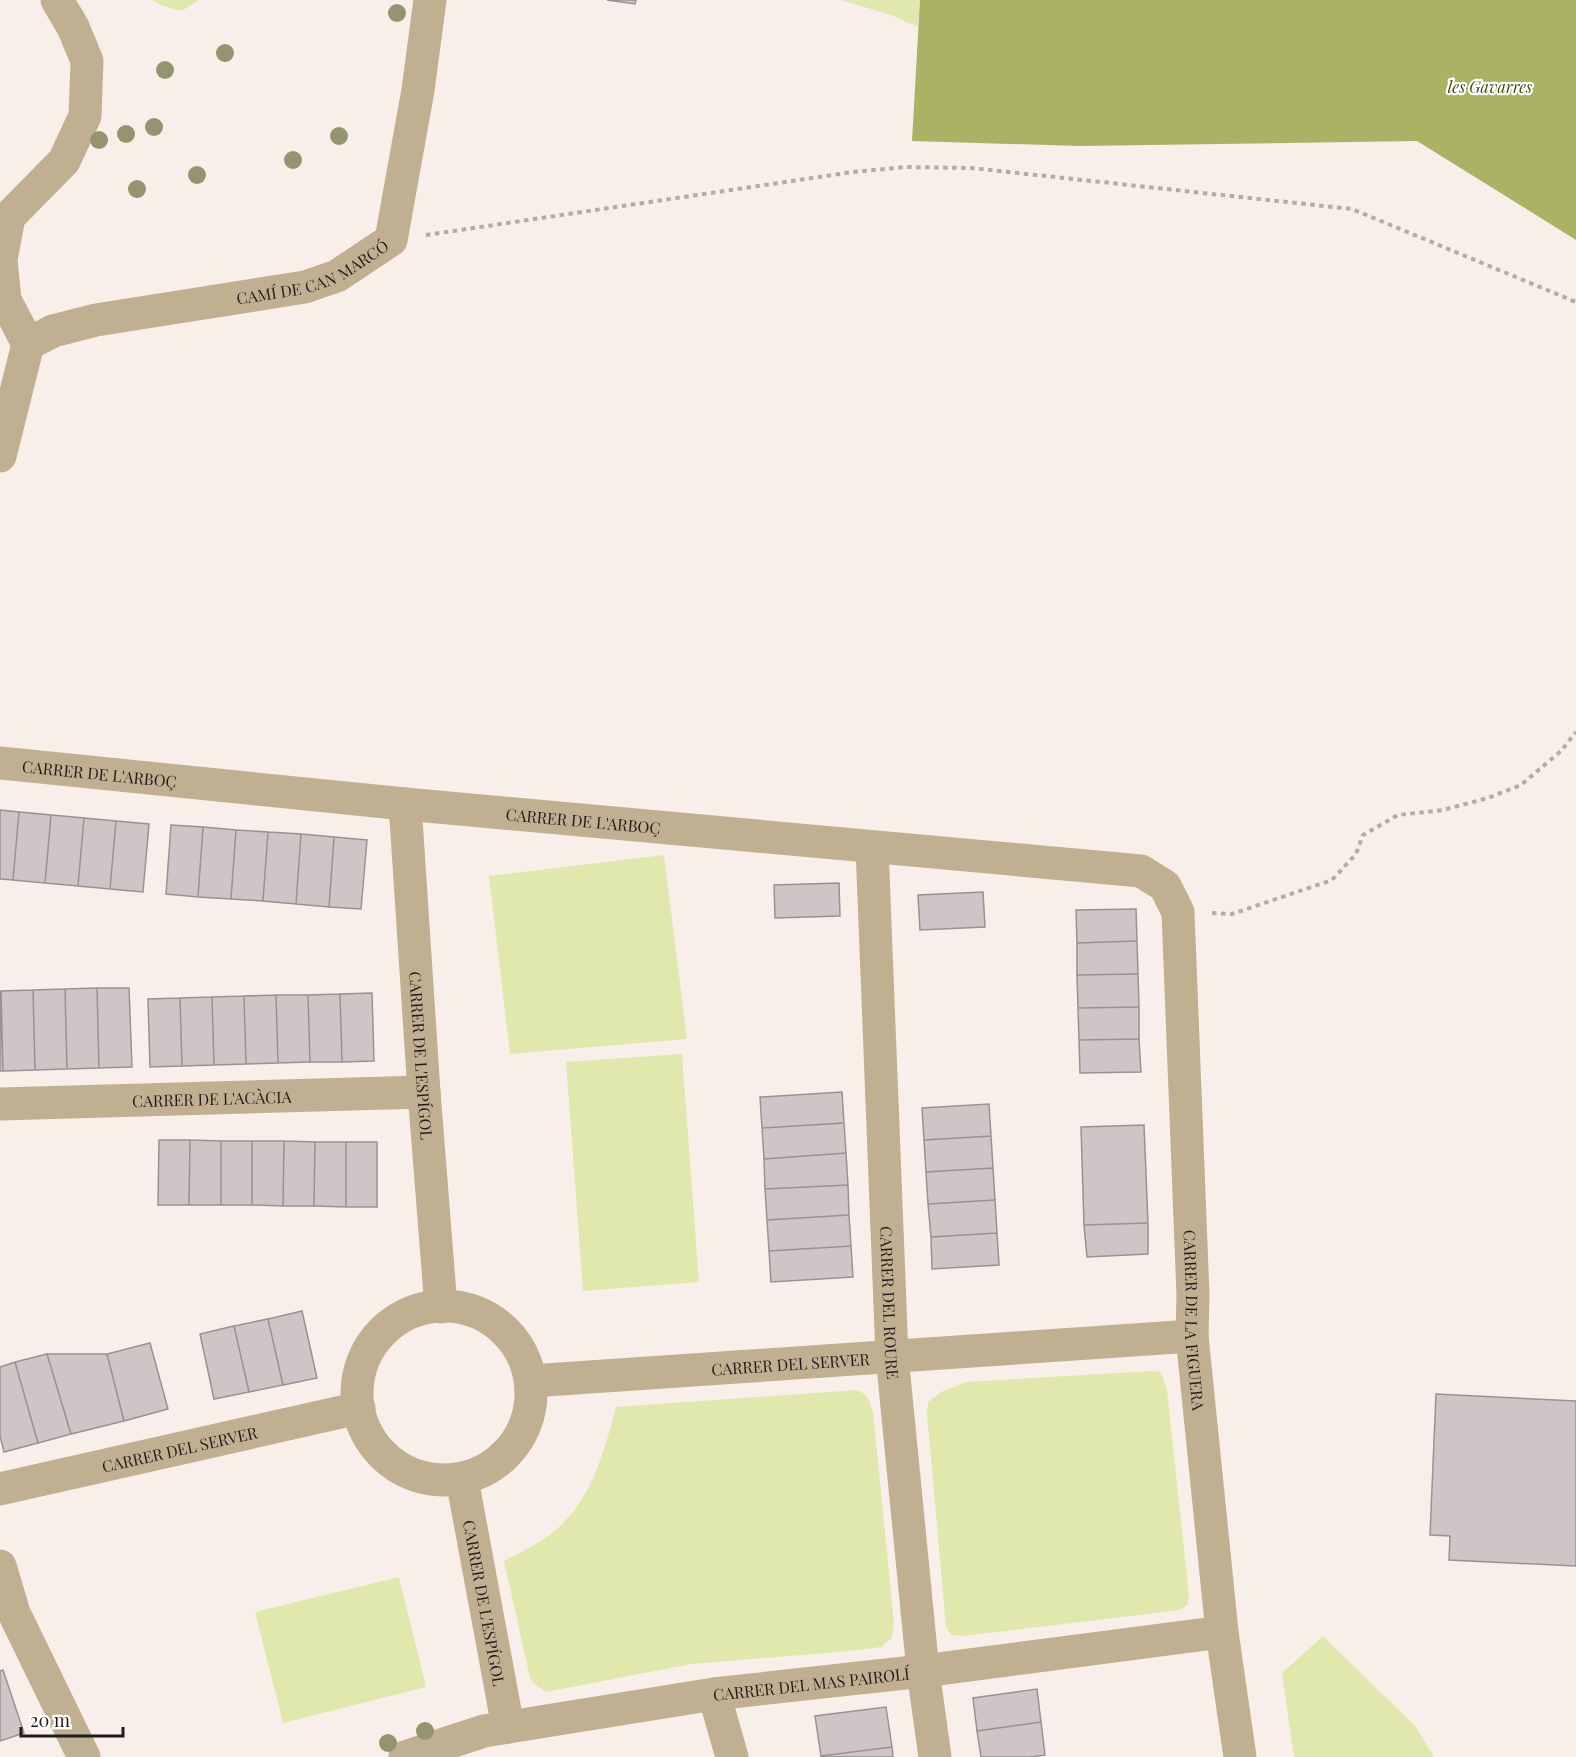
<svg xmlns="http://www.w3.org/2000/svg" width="1576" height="1757" font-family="'Playfair Display',serif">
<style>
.green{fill:#e0e8ad}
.forest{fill:#aab365}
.building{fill:#cfc5c6;stroke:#9b9192;stroke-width:1.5}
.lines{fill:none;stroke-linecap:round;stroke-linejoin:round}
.path{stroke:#b3aba7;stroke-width:4;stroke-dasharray:4.5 4.5;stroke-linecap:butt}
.minor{stroke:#c1af91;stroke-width:33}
.tree{fill:#959470}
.labels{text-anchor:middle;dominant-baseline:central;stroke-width:4.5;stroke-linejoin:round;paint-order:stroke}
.park-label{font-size:16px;font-style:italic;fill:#44490c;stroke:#fefefe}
.street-label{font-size:16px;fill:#211d1c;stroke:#fefefe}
</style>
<rect width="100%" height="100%" fill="#f9efea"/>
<!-- green -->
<path class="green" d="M152,0H199L182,11L163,6Z
M841,0H920L918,27L891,15Z
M664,855L687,1039L510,1054L489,876Z
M682,1054L699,1282L583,1291L566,1062Z
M1151,1371L1161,1372L1167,1390L1189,1596L1187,1605L1180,1610L964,1636L951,1635L946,1627L927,1414L928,1402L941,1392L966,1382Z
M857,1390C868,1394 870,1401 873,1412L894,1623L892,1638L881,1647L840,1652L691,1664L546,1692L536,1685L530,1678L504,1561C517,1554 532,1547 544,1539C589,1509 603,1456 616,1407Z
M399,1577L426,1687L283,1723L255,1612Z
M1323,1636L1415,1726L1434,1757H1294L1282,1673Z"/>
<!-- forest -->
<path class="forest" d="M920,0H1576V240L1417,141L1080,146L912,141Z"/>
<!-- building -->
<path class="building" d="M607,0H636L635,4Z
M0,810L19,812L13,880L0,879Z
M19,812L51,815L45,883L13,880Z
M51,815L84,818L78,886L45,883Z
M84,818L116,821L110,889L78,886Z
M116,821L149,824L143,892L110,889Z
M171,825L203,827L198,897L166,894Z
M203,827L236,830L231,899L198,897Z
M236,830L268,832L263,901L231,899Z
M268,832L301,834L296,904L263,901Z
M301,834L334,837L329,907L296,904Z
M334,837L367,840L361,909L329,907Z
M839,883L840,916L775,918L774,885Z
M983,892L985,927L920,930L918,895Z
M1136,909L1137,941L1077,943L1076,910Z
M1137,941L1138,974L1077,975V943Z
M1138,974L1139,1007L1078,1008L1077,975Z
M97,988L99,1068L67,1069L65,989Z
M97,988H129L132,1067L99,1068Z
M65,989L67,1069L35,1070L33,990Z
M33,990L35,1070L3,1071L1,991Z
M0,991L3,1071H0Z
M372,993L374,1061L342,1062L340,994Z
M340,994L342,1062H310L308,995Z
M276,995L278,1063L246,1064L244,996Z
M276,995H308L310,1062L278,1063Z
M244,996L246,1064L214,1065L212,997Z
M212,997L214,1065L182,1066L180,998Z
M180,998L182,1066L150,1067L148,999Z
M1139,1007V1039L1079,1040L1078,1008Z
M1139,1039L1141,1072L1080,1073L1079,1040Z
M842,1092L844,1123L762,1128L760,1097Z
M989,1104L991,1136L924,1140L922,1108Z
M844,1123L846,1153L764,1159L762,1128Z
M1144,1125L1148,1223L1084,1225L1081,1127Z
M991,1136L993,1168L926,1172L924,1140Z
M159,1140H190L189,1205H158Z
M190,1140L221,1141V1205H189Z
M221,1141H252V1205H221Z
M252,1141H284L283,1206L252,1205Z
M284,1141L315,1142L314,1206H283Z
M315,1142H346V1207L314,1206Z
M346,1142H377V1207H346Z
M846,1153L848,1185L765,1189L764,1159Z
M993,1168L995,1200L928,1204L926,1172Z
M848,1185L849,1215L767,1220L765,1189Z
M995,1200L997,1233L931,1237L928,1204Z
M849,1215L851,1246L769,1251L767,1220Z
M1148,1223V1254L1087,1257L1084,1225Z
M997,1233L999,1265L932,1269L931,1237Z
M851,1246L853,1277L771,1282L769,1251Z
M302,1311L317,1378L283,1385L268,1319Z
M268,1319L283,1385L249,1392L234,1326Z
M234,1326L249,1392L214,1399L200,1334Z
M150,1343L168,1409L124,1421L107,1354Z
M47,1354L71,1434L38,1443L15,1362Z
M47,1354H107L124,1421L71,1434Z
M15,1362L38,1443L4,1452L0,1436V1367Z
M1436,1394L1576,1401V1566L1449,1560L1450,1536L1430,1535Z
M3,1670L24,1733L0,1741V1671Z
M1037,1689L1041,1722L977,1731L973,1698Z
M886,1707L892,1747L821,1756L815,1716Z
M1041,1722L1045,1755L1030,1757H981L977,1731Z
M892,1747L893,1757H821V1756Z"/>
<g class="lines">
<!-- path -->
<path class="path" d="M426,235L853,172L906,167L971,168L1352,209L1576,302
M1212,913L1232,914L1332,880L1356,854L1363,835L1398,815L1443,810L1488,798L1521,785L1561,751L1576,732"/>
<!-- minor -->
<g class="minor">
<path id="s1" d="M28,344L53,331L96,320L305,287L337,276L391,240L418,90L430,0"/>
<path d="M28,344L5,300L1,260L9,217L64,161L85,116L87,61L73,27L57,0"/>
<path d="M0,456L28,344"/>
<path id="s2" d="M0,763L405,804L1141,871L1165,886L1178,912L1193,1295L1192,1336L1222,1632L1240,1757"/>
<path id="s3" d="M405,804L424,1092L441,1307"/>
<path id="s4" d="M872,847L892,1356L923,1671L935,1757"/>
<path id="s5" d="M0,1104L424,1092"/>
<circle cx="444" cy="1393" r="87"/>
<path id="s6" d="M531,1381L1192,1336"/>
<path id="s7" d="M462,1479L508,1727"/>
<path id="s8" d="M0,1489L359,1408"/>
<path d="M0,1566L14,1613L84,1757"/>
<path d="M714,1694L732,1757"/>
<path id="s9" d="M405,1757L484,1731L714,1694L923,1671L1222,1632"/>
</g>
</g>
<!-- trees -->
<g class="tree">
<circle cx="397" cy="13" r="9"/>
<circle cx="225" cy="53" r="9"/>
<circle cx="165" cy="70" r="9"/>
<circle cx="154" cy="127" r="9"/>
<circle cx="126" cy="134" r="9"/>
<circle cx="339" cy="136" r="9"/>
<circle cx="99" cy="140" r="9"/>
<circle cx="293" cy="160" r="9"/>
<circle cx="197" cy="175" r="9"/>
<circle cx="137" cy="189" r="9"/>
<circle cx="425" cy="1731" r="9"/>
<circle cx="388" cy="1743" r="9"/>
</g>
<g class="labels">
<!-- park labels -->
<g class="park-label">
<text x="1490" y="86">les Gavarres</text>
</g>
<!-- street labels -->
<g class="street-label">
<text stroke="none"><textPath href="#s1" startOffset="296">CAMÍ DE CAN MARCÓ</textPath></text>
<text stroke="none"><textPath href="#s2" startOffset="100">CARRER DE L'ARBOÇ</textPath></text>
<text stroke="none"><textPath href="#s2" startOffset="586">CARRER DE L'ARBOÇ</textPath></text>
<text stroke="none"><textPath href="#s3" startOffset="252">CARRER DE L'ESPÍGOL</textPath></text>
<text stroke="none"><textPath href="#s5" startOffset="212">CARRER DE L'ACÀCIA</textPath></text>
<text stroke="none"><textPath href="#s4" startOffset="456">CARRER DEL ROURE</textPath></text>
<text stroke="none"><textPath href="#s2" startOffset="1612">CARRER DE LA FIGUERA</textPath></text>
<text stroke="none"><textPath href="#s6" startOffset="260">CARRER DEL SERVER</textPath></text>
<text stroke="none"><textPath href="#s8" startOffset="184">CARRER DEL SERVER</textPath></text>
<text stroke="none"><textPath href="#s7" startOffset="126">CARRER DE L'ESPÍGOL</textPath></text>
<text stroke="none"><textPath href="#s9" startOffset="414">CARRER DEL MAS PAIROLÍ</textPath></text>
</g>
</g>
<!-- scale -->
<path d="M21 1727v9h102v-9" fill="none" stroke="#211d1c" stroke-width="3"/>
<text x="30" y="1727" font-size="18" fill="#211d1c" stroke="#fefefe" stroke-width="4.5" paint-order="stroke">20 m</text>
</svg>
